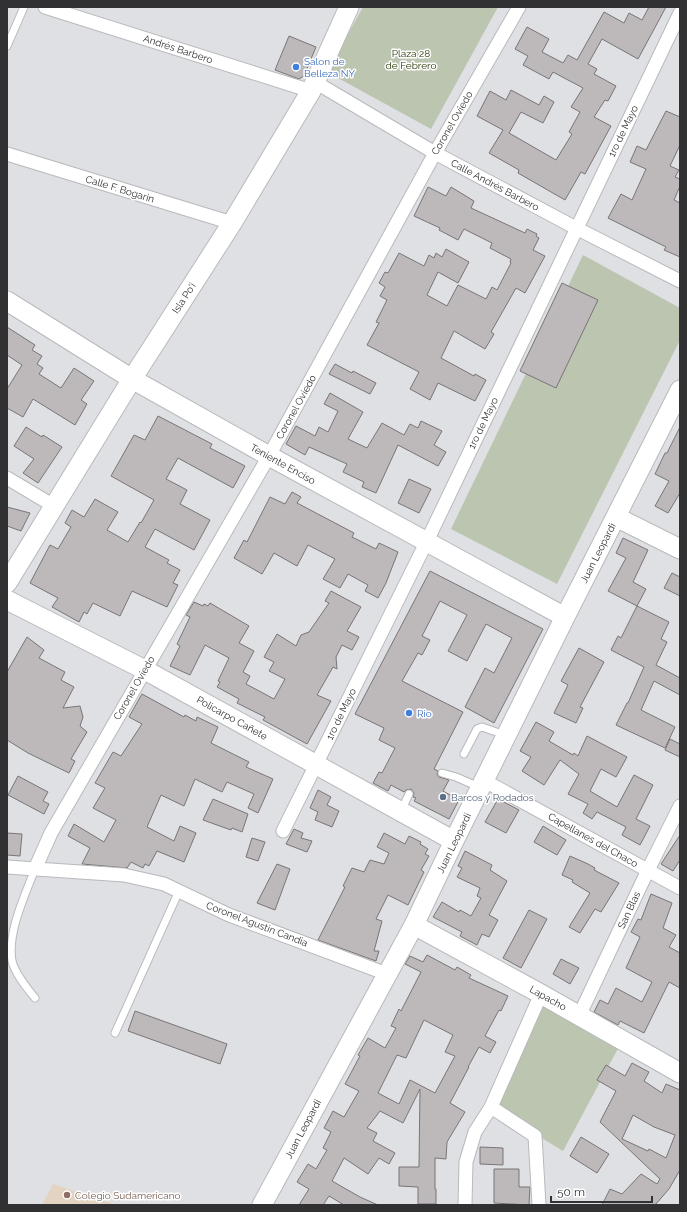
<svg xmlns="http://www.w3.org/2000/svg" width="687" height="1212" font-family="Raleway,sans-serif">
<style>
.education{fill:#e2d4c1}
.green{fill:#bbc5af}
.building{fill:#bdb9bb;stroke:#797577;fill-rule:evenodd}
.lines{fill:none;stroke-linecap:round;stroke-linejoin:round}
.lane-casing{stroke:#b8b9bc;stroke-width:9}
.street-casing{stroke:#b8b9bc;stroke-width:15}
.secondary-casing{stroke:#b8b9bc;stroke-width:21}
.lane{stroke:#fff;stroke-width:7}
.street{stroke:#fff;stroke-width:13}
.secondary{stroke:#fff;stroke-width:19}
.shop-dot{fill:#3f7fe0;stroke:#fff;stroke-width:1.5}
.service-dot{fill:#5c6f8a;stroke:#fff;stroke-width:1.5}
.education-dot{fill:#8d6e63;stroke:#fff;stroke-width:1.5}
.labels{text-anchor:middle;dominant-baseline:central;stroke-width:3;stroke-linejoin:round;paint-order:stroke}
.street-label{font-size:10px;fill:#313133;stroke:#fff}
.park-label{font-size:10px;fill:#283905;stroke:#fff}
.shop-label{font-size:10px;fill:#366cbe;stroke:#fff;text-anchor:start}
.service-label{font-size:10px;fill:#4e5e75;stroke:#fff;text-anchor:start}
.education-label{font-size:10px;fill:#785e54;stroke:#fff;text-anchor:start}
</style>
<rect width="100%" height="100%" fill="#dfe0e3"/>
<!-- education -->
<path class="education" d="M53,1184L117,1205H42Z"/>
<!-- green -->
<path class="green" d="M363,7H498L431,129L327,72Z
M583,255L680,308V340L557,584L451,529Z
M541,994L622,1041L563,1151L491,1107Z"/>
<!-- building -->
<path class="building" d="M649,7H666L638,59L602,39L588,64L597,69L594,74L616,86L608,101L605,100L594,117L611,126L585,174L581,172L565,200L518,173L519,170L489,153L503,130L477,116L490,91L506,100L511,90L539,105L544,96L554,102L543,123L521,112L509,133L556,160L572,134L569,132L580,112L571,107L583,88L553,72L549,79L523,65L528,56L515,49L527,27L549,39L542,52L563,63L568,55L577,60L604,12L624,23L629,13L642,20Z
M289,36L316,47L304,76L299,79L275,70Z
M666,111L680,117V145L670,166L679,170L675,177L680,179V186L674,200L680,203V257L664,250L666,247L608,218L621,194L632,200L646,169L630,162L637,146L646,150Z
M428,187L446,196L451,187L474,201L471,208L525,233L527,229L537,234L536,236L539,238L533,250L545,256L525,293L516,288L491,332L494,334L485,349L454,331L441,358L474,376L475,374L486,380L475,401L438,383L430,400L410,389L419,372L367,345L379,323L376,322L387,300L380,296L385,287L379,283L385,272L388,273L399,253L424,266L429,255L434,258L436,253L442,257L446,249L469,262L458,283L438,272L427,295L447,306L458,285L486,299L492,287L497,290L511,263L510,262L511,259L490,248L492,243L464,229L458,240L439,230L440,228L414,216Z
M562,283L598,300L556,388L520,371Z
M7,327L35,345L32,350L42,356L37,364L43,368L39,374L61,388L74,368L94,381L81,400L87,404L75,425L33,399L23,417L7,408V389L22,365L7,355Z
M335,364L352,373L353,371L376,383L370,394L329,374Z
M330,393L363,412L348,439L367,448L382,423L404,435L410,424L418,428L421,421L442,431L434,445L446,452L438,466L398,445L376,493L362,487L364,482L343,472L347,464L309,447L305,455L286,444L296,426L315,436L319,427L328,432L338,411L324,404Z
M158,416L212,444L210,448L245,466L233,488L178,458L166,479L187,490L180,504L210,520L194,550L155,529L145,547L169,560L167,563L180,570L173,583L178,585L167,607L132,591L120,616L93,603L87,614L84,612L79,622L52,607L58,598L30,583L50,545L58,549L71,527L65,523L72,510L84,517L95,499L118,512L107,530L128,542L140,522L141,523L154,500L111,476L134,435L145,440Z
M26,427L42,437L43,435L62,447L38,483L23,473L34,459L14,446Z
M680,427V493L668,513L655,506L669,481L655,474L665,453H667Z
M409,479L431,489L419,513L398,503Z
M292,492L301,497L297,503L354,533L352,537L376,549L379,543L398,552L386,583L378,598L365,591L368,585L348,574L340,588L323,579L335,559L308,545L297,566L274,553L262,574L234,558L244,540L247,542L270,497L285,504Z
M7,507L30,513L21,531L7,526Z
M623,538L648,550L633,582L646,589L637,606L608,591L626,558L616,553Z
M430,571L543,629L494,723L465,707L485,668L494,673L512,638L486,624L467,661L448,651L467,615L440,601L422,636L430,640L422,655L418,653L402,681L463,712L434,769L438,771L437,774L439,777L449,780L443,791L459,800L449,819L414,801L416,798L413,797L414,793L411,789L406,790L404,792L391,785L388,791L373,783L379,772L382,773L395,748L379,740L384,728L355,714Z
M672,573L680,577V596L664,588Z
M331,591L361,607L347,631L359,637L352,650L342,645L336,657L337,669L333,667L317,695L331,701L307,744L263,720L265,717L237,703L239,699L217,687L220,682L218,681L229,658L205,645L190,675L170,666L180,646L177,644L190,617L186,615L194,602L203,606L204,604L208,606L210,603L249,626L239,643L254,651L243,672L250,676L246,684L274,699L285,679L269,671L274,662L264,657L277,634L296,646L301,635L309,632L329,603L325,601Z
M637,606L669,622L661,639L667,642L656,665L680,678V695L654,681L641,710L675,727L665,748L616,725L627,703H628L644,667L611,650L618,636L621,638Z
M27,637L44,650L39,658L65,672L61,680L74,687L63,708L80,706L83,717L80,726L87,732L71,759L75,761L69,773L28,753L7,740V672Z
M579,648L604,662L580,707L583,708L576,723L554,713L568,685L561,681Z
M142,694L184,717L185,715L196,721L197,717L218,727L211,743L249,762L246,767L273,779L258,813L248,808L254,794L227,782L222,792L195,779L184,806L161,795L147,827L174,841L180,826L196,833L184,862L157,851L149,866L145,864L143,868L131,862L127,868L82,864L90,848L68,836L74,824L104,842L116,820L93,808L105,788L95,783L113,752L121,756L142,724L129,717Z
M536,722L554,732L549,741L573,755L574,753L578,756L587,736L627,757L616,777L601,769L590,791L617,807L634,775L653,785L636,819L650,826L640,845L622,835L626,827L597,812L592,819L583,813L588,804L568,794L579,774L560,760L544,785L522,771L531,757L520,751Z
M670,739L680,744V757L665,750Z
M18,776L48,792L43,801L49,804L44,814L8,795Z
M318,790L331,797L327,805L339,811L332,827L315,820L318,812L310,808Z
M213,799L248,814L242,832L232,828L231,830L203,820Z
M498,799L519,810L506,833L485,822Z
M543,826L566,840L557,855L534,842Z
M294,829L303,833L301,838L312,841L307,852L286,844Z
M7,833L22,834L20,856L7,855Z
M384,833L405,844L409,836L421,842L420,844L428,849L425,854L429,856L421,870L424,872L408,905L388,895L376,919L382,921L374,951H379L376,961L318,940L345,887L343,886L352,868L364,872L370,860L384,864L389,853L377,847Z
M680,835V860L673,871L661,864Z
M252,838L265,842L258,861L246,857Z
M465,851L492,865L490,870L507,881L489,915L498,920L489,937L482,934L477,945L460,936L462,932L433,917L442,902L459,912L460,910L471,916L481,898L477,896L480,888L457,877L462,868L458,866Z
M570,856L588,864L595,868L594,870L619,883L601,912L595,909L580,933L569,927L590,893L572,882L573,880L562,875Z
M277,864L290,869L275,910L257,903Z
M651,894L672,903L663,928L676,935L669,947L680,953V988L669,982L644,1033L620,1021L618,1025L594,1012L600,1000L608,1004L616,988L642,1002L652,982L626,968L640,937L631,932L638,919L641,920Z
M529,910L547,919L521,968L503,958Z
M427,955L455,970L457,967L471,975L469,978L508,996L501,1011L499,1010L485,1036L496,1042L490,1053L479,1047L468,1067H469L450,1103L465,1112L447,1142L446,1159L435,1158V1189H436V1204H418V1187L399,1186V1167H419L420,1089L403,1123L380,1111L367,1128L377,1133L373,1141L395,1153L389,1164L379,1158L368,1174L344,1158L332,1181L360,1197L378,1205H344L329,1196L323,1205H299L309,1189L297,1182L308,1164L316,1169L327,1150L323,1148L331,1132L324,1128L333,1111L344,1117L359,1091L345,1084L360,1056L358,1055L368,1038L385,1048L396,1028L391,1026L399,1009L401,1011L421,972L405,964L410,956L423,962ZM424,1020L453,1035L445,1052L455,1056L435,1093L410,1080L399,1104L378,1093L397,1055L406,1058Z
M561,959L579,968L570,984L553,974Z
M135,1011L227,1044L220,1064L128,1031Z
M632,1063L649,1072L644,1081L662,1093L666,1084L680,1090V1170L669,1189L655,1205H602L610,1189L622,1194L641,1174L657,1184L660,1179L600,1122L616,1091L597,1080L606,1065L625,1076ZM633,1115L654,1127L675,1135L666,1158L649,1149L648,1151L622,1139Z
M581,1137L609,1154L597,1173L570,1156Z
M480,1147L503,1148V1165L480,1164Z
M494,1169H519V1187H530L529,1205L494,1203Z"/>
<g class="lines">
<defs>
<path id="lane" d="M7,46L24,7
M464,754L477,729L482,727L505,735
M442,773L456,777L479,787
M401,811L409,794
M35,869C25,895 7,933 12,961C15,974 27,988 35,998
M115,1033L179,891"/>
<path id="street" d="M45,7L311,91
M315,82L435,153L576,228L680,281
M7,154L232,223
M7,478L54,506
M485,781L680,888
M283,831L427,541L680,13
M7,867L124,875L164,884L229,915L387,974
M35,869L51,833L269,456L435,153L519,7
M579,1016L648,870L680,806
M491,1107L535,1136L539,1205
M465,1205L466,1162L475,1132L491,1107L541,994"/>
<path id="secondary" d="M7,301L132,379L269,456L565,617
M616,517L680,549
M7,583L132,379L232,223L311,91L349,7
M7,600L145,670L454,841
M414,925L541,994L680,1073
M262,1205L414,925L454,841L565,617L680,390"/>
</defs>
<!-- lane casing -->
<use href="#lane" class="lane-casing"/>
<!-- street casing -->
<use href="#street" class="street-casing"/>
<!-- secondary casing -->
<use href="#secondary" class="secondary-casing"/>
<!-- lane -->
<use href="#lane" class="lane"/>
<!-- street -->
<use href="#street" class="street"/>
<!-- secondary -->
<use href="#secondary" class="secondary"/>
</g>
<!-- markers -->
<g class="shop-dot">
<circle cx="296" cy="67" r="4"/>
<circle cx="409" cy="713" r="4"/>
</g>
<circle class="service-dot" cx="443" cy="797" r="4"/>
<circle class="education-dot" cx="67" cy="1195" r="4"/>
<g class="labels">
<!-- street labels -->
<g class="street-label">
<text transform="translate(178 49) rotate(18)">Andrés Barbero</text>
<text transform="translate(452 123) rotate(-60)">Coronel Oviedo</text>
<text transform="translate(623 131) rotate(-64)">1ro de Mayo</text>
<text transform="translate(495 185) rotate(28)">Calle Andrés Barbero</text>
<text transform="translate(120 189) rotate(17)">Calle F. Bogarin</text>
<text transform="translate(184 298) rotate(-57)">Isla Po'i</text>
<text transform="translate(296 407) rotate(-61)">Coronel Oviedo</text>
<text transform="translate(483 423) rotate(-64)">1ro de Mayo</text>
<text transform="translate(283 464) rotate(29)">Teniente Enciso</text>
<text transform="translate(598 553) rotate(-63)">Juan Leopardi</text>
<text transform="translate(134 688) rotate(-60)">Coronel Oviedo</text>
<text transform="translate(341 714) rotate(-64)">1ro de Mayo</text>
<text transform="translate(232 718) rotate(29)">Policarpo Cañete</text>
<text transform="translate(593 840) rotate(29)">Capellanes del Chaco</text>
<text transform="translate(454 843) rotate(-64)">Juan Leopardi</text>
<text transform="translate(629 910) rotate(-65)">San Blas</text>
<text transform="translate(257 924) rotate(21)">Coronel Agustin Candia</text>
<text transform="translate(548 998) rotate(29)">Lapacho</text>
<text transform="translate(303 1129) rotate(-62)">Juan Leopardi</text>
</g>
<!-- park labels -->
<g class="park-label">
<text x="411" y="53">Plaza 28<tspan x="411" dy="12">de Febrero</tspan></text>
</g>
<!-- shop labels -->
<g class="shop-label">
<text x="304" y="61">Salon de<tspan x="304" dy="12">Belleza NY</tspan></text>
<text x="417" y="713">Rio</text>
</g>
<!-- service labels -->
<g class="service-label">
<text x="451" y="797">Barcos y Rodados</text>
</g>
<!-- education labels -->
<g class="education-label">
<text x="75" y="1195">Colegio Sudamericano</text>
</g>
</g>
<!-- border -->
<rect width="687" height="1212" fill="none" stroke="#313133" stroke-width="16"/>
<!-- scale -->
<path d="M551 1196v6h101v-6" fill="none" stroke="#313133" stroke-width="2"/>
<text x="557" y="1196" font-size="12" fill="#313133" stroke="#ffffff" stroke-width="3" paint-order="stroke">50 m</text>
</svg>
